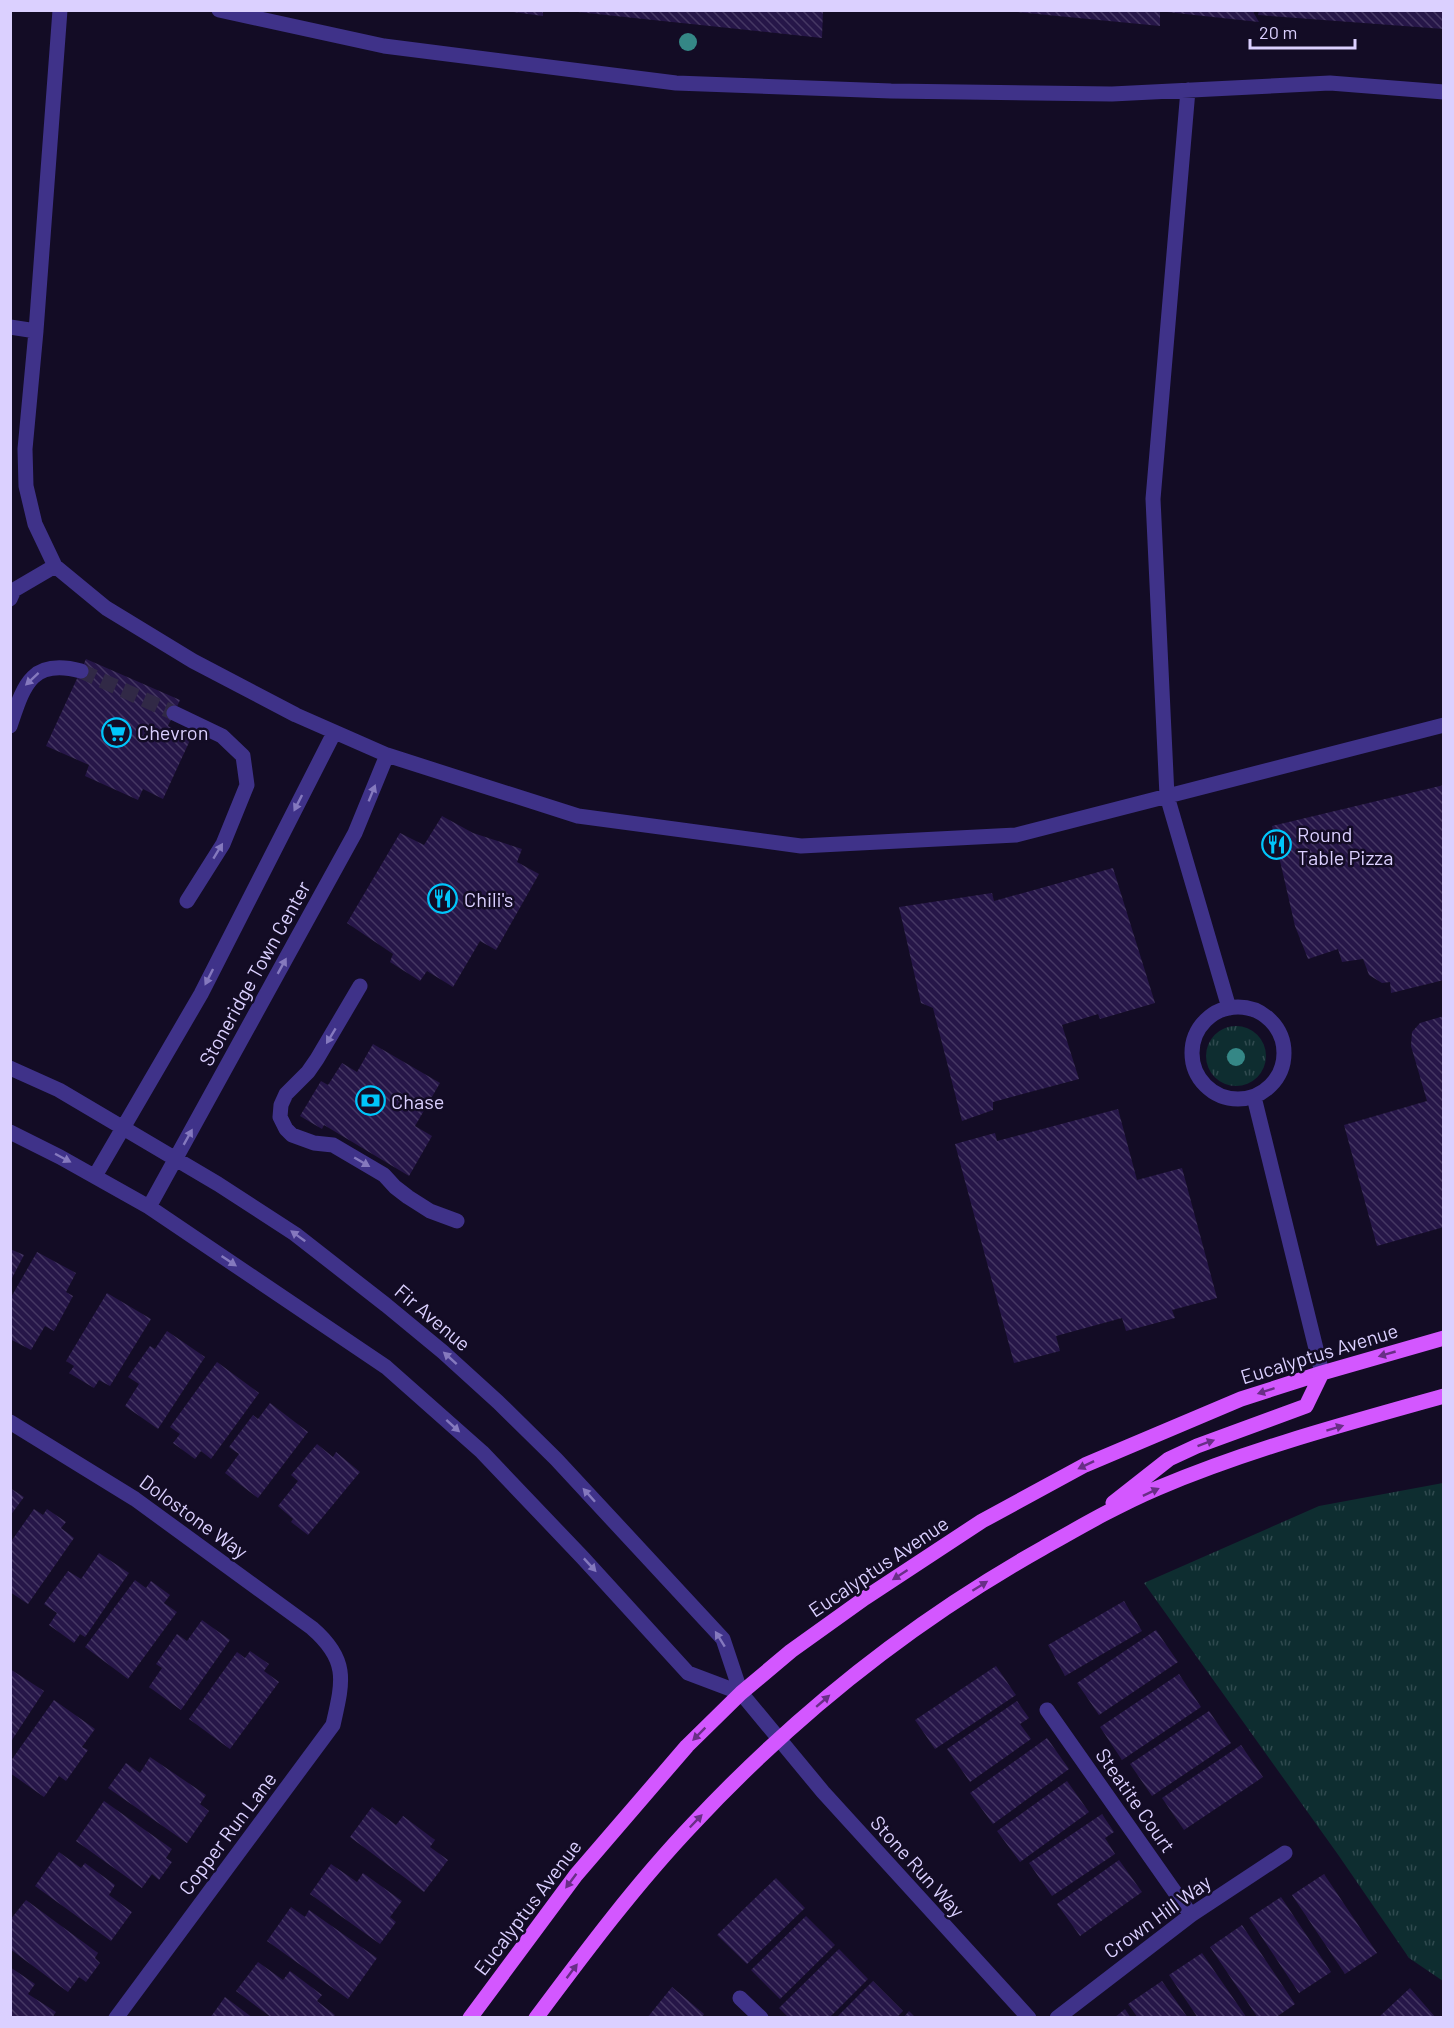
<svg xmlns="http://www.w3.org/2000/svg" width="1454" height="2028" font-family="Barlow,sans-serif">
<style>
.grass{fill:url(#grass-tufts)}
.building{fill:url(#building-back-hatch)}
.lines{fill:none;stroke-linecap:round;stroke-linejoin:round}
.minor-tunnel{stroke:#312946;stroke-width:15;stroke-dasharray:15 8;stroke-linecap:butt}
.minor{stroke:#3f3289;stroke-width:15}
.major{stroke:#d357ff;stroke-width:15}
.tree{fill:#358786}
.oneway{fill:#8579be}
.oneway2{fill:#692e87}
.labels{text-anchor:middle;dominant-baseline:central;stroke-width:5;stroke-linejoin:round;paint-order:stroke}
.poi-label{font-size:20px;fill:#dbd0ff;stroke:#130c25;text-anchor:start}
.street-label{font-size:20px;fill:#dbd0ff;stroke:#130c25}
</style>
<defs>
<pattern id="grass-tufts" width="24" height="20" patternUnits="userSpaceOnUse" patternTransform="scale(1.5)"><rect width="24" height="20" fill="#0e2d30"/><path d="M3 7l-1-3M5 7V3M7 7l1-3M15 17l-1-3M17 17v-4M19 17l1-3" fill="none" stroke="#304a4f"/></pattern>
<pattern id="building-back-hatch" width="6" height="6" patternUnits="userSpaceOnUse" patternTransform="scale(1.5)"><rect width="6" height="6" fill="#261648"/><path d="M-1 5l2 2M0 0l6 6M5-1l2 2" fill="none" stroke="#453763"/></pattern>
</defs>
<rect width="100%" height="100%" fill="#130c25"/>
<!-- grass -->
<path class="grass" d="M1206 1056a30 30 0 1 1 60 0a30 30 0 1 1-60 0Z
M1443,1483H1444L1443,1981L1409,1958L1339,1856L1144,1583L1319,1506Z"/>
<!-- building -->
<path class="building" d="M513,10H543V16L513,12Z
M579,10H823L822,38L578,12Z
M1017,10H1160V26L1017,12Z
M1167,10H1252L1259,22L1167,12Z
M1259,10H1444V29L1258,15Z
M86,659L180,700L168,726L191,738L163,799L143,789L138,800L85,776L89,765L46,746Z
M1444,785V980L1391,993L1390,982L1382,983L1369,975L1363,959L1342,962L1338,949L1308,959L1295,926L1272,826Z
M442,816L473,833L522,849L517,862L539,874L496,950L480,941L453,987L427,971L420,981L390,962L393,954L347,923L400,833L424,845Z
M1113,868L1155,1003L1100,1019L1098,1014L1062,1025L1079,1079L993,1102V1110L962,1121L933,1008L921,1003L899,907L992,893L994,901Z
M1444,1016V1227L1377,1246L1344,1125L1427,1101L1411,1046L1412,1032L1420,1023Z
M373,1044L440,1083L415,1126L432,1136L409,1176L324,1125L322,1129L300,1116L321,1081L328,1085L342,1063L357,1072Z
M1118,1109L1137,1180L1182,1168L1217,1298L1172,1310L1175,1318L1126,1331L1122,1318L1056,1336L1060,1351L1014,1363L955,1144L995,1133L997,1141Z
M10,1249L24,1255L10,1282Z
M37,1252L76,1273L66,1292L73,1296L54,1331L45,1326L31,1350L10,1339V1299Z
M107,1293L151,1319L110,1386L99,1380L94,1388L69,1373L74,1366L66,1361Z
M167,1331L205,1357L158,1429L125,1406L139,1384L128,1377L150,1346L155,1349Z
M217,1362L259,1393L211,1459L201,1451L195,1459L173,1443L180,1434L170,1427Z
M270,1403L308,1432L258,1498L225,1473L239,1454L229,1447L253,1415L258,1419Z
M317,1444L333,1457L336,1452L360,1472L308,1535L291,1522L293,1519L278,1506L298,1481L291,1475Z
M10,1488L24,1497L10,1516Z
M34,1509L43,1515L47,1509L66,1522L61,1528L74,1538L28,1604L10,1592V1543Z
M99,1553L129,1573L85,1637L80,1634L74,1643L49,1625L57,1613L44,1604L68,1571L81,1579Z
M135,1580L146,1588L151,1581L170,1595L164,1603L177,1612L128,1679L85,1647Z
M1124,1601L1142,1631L1065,1676L1048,1645Z
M202,1620L230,1640L181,1710L149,1687L162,1668L156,1664L177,1634L187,1641Z
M1156,1630L1178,1662L1099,1715L1077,1683Z
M250,1651L269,1664L264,1671L279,1682L230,1749L189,1719L237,1652L245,1658Z
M996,1666L1016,1695L935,1749L915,1720Z
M10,1669L44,1691L10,1743Z
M1179,1674L1201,1707L1122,1760L1100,1727Z
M54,1700L95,1729L82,1747L88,1750L66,1781L59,1776L44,1797L10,1773V1762Z
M1017,1701L1029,1718L1020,1724L1031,1739L970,1782L947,1749Z
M1209,1711L1231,1743L1152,1796L1130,1764Z
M1047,1738L1069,1769L993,1824L970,1793Z
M1241,1745L1263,1777L1184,1830L1162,1798Z
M150,1757L206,1795L200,1804L209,1811L187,1843L108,1788L126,1763L140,1773Z
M1067,1781L1089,1812L1020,1862L997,1831Z
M104,1801L172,1849L166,1858L172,1862L159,1880L152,1874L142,1888L76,1841Z
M372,1807L396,1825L403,1816L435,1840L430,1847L448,1860L424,1892L350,1837Z
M1102,1814L1114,1832L1105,1838L1115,1854L1052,1896L1029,1863Z
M59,1852L81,1868L85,1863L115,1885L109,1895L132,1912L111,1941L35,1886Z
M1119,1860L1142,1892L1080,1936L1057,1904Z
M331,1864L357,1882L363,1873L402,1901L390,1917L396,1922L380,1944L310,1894Z
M1324,1874L1377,1953L1345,1974L1292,1895Z
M776,1878L805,1908L747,1964L717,1935Z
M1281,1897L1331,1972L1299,1993L1249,1918Z
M26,1900L98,1953L95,1958L100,1963L86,1982L79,1977L68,1992L10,1949V1920Z
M291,1907L305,1917L309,1910L377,1958L348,1999L267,1941Z
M806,1916L835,1945L780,1999L751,1970Z
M1242,1925L1295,2004L1275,2018H1258L1210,1947Z
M839,1949L868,1979L829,2018H789L779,2008Z
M1202,1953L1247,2018H1198L1169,1975Z
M258,1962L283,1980L290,1971L322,1995L317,2001L335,2015L333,2018H272L236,1991Z
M10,1967L35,1984L28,1994L56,2012L52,2018H10Z
M873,1981L903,2011L896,2018H836Z
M1162,1981L1188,2018H1138L1128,2004Z
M672,1987L704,2014L702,2018H647Z
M1410,1988L1436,2018H1381L1380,2016Z
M225,1997L253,2018H210Z
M1125,2009L1131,2018H1114Z
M909,2011L916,2018H903Z"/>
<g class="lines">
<!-- minor-tunnel -->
<path class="minor-tunnel" d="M81,671L174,713"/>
<!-- minor -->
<path class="minor" d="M219,10L384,46L676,83L891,91L1112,94L1330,83L1444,92
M1188,90L1153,499L1167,796L1229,1008
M10,327L36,331L25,449L26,486L35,524L55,566L106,608L193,661L296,715L387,755L578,816L801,846L1016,835L1444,725
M36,331L60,10
M10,599L14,590L55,566
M174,713L222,736L243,756L247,785L223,844L187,901
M10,726C24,685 31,658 81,671
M360,986L317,1059L308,1072L286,1094L281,1105L280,1117L286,1129L292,1135L314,1143L333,1145L384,1175L395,1187L408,1197L430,1211L457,1221
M1192 1053a46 46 0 1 1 92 0a46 46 0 1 1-92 0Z
M10,1068L59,1090L218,1184L295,1234L386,1305L443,1352L498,1402L556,1459L723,1639L741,1693L823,1792L1029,2018
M1254,1097L1322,1373
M10,1132L60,1157L149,1207L386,1367L482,1452L583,1558L688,1673L741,1693
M95,1176L201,994L334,733
M149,1207L355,833L387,755
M10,1422L135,1499L312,1628C349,1660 343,1681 333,1725L116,2018
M1047,1710L1191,1915
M740,1998L761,2018
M1057,2018L1191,1915L1285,1853"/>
<!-- major -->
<path class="major" d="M1113,1503L1169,1459L1197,1446L1306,1406L1322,1373
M470,2018L576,1875L687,1746L741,1693L791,1651L865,1598L982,1521L1085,1465L1241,1399L1322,1373L1444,1338
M536,2018C586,1951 636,1884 693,1824C795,1715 913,1621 1043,1548C1080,1527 1118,1505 1158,1488C1250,1449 1348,1423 1444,1396"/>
</g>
<!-- trees -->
<g class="tree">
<circle cx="688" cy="42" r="9"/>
<circle cx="1236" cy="1057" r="9"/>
</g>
<!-- one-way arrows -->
<defs><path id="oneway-solid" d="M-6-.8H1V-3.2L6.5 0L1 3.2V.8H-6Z" transform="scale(1.5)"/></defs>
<g class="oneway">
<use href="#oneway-solid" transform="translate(32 679) rotate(137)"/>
<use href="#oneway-solid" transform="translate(372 793) rotate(-68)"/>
<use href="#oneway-solid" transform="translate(298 803) rotate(117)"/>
<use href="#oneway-solid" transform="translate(218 851) rotate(-59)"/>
<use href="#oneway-solid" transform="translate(282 966) rotate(-61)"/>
<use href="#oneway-solid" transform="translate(209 977) rotate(117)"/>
<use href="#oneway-solid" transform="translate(331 1036) rotate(121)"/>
<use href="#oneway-solid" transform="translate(188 1137) rotate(-61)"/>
<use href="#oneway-solid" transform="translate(63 1158) rotate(28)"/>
<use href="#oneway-solid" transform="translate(362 1162) rotate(30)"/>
<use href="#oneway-solid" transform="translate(298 1236) rotate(-144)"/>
<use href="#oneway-solid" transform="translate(229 1261) rotate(34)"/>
<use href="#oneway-solid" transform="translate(450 1358) rotate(-138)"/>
<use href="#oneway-solid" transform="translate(453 1426) rotate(42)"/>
<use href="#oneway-solid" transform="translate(589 1495) rotate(-132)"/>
<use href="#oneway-solid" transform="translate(590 1565) rotate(47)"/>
<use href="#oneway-solid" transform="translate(720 1639) rotate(-122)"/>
</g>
<g class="oneway2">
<use href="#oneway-solid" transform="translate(1387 1354) rotate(164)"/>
<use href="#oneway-solid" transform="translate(1266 1391) rotate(162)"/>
<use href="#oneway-solid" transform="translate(1335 1428) rotate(-17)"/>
<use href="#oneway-solid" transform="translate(1206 1443) rotate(-20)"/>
<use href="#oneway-solid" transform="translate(1086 1465) rotate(154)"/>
<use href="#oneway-solid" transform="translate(1151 1492) rotate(-25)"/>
<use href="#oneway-solid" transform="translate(900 1575) rotate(147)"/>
<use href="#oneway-solid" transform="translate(980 1586) rotate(-32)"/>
<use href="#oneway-solid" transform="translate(823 1701) rotate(-41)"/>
<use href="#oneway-solid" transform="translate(699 1734) rotate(135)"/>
<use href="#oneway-solid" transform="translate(696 1821) rotate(-46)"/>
<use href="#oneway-solid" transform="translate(571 1881) rotate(127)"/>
<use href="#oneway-solid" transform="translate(572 1971) rotate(-53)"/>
</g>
<!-- icons -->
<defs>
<symbol id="supermarket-ring" viewBox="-11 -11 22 22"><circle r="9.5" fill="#130c25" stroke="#00c6fb" stroke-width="1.5"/><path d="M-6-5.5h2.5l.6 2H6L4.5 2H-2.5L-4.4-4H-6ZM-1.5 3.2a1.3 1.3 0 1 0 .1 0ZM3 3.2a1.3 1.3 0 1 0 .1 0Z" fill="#00c6fb"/></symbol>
<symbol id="restaurant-ring" viewBox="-11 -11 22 22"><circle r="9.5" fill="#130c25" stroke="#00c6fb" stroke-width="1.5"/><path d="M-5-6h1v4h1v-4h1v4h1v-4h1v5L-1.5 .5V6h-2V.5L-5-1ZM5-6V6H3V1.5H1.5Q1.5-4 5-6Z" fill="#00c6fb"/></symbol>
<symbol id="bank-ring" viewBox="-11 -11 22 22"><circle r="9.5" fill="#130c25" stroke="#00c6fb" stroke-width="1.5"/><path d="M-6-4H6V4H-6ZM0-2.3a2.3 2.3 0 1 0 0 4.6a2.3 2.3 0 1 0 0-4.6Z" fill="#00c6fb"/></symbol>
</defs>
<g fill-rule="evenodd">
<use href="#supermarket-ring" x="100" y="716" width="33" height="33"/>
<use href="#restaurant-ring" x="1260" y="828" width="33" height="33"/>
<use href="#restaurant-ring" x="426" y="882" width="33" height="33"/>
<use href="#bank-ring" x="354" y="1084" width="33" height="33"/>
</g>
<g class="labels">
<!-- poi labels -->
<g class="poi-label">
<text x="137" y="732">Chevron</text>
<text x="1297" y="834">Round<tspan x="1297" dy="23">Table Pizza</tspan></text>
<text x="464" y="899">Chili's</text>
<text x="391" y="1101">Chase</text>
</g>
<!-- street labels -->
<g class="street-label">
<text transform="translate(254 973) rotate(-61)">Stoneridge Town Center</text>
<text transform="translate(433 1317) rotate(40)">Fir Avenue</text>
<text transform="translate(1319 1353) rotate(-17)">Eucalyptus Avenue</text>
<text transform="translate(194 1516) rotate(36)">Dolostone Way</text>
<text transform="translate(878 1566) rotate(-34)">Eucalyptus Avenue</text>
<text transform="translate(1136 1800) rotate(55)">Steatite Court</text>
<text transform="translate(227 1833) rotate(-53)">Copper Run Lane</text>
<text transform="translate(918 1866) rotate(48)">Stone Run Way</text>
<text transform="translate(527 1907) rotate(-53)">Eucalyptus Avenue</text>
<text transform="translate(1157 1916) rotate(-36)">Crown Hill Way</text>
</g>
</g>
<!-- border -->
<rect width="1454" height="2028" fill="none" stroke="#dbd0ff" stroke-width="24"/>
<!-- scale -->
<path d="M1250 39v9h105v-9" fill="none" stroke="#dbd0ff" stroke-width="3"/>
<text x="1259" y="39" font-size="18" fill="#dbd0ff" stroke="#130c25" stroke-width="4.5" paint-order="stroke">20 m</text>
</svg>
